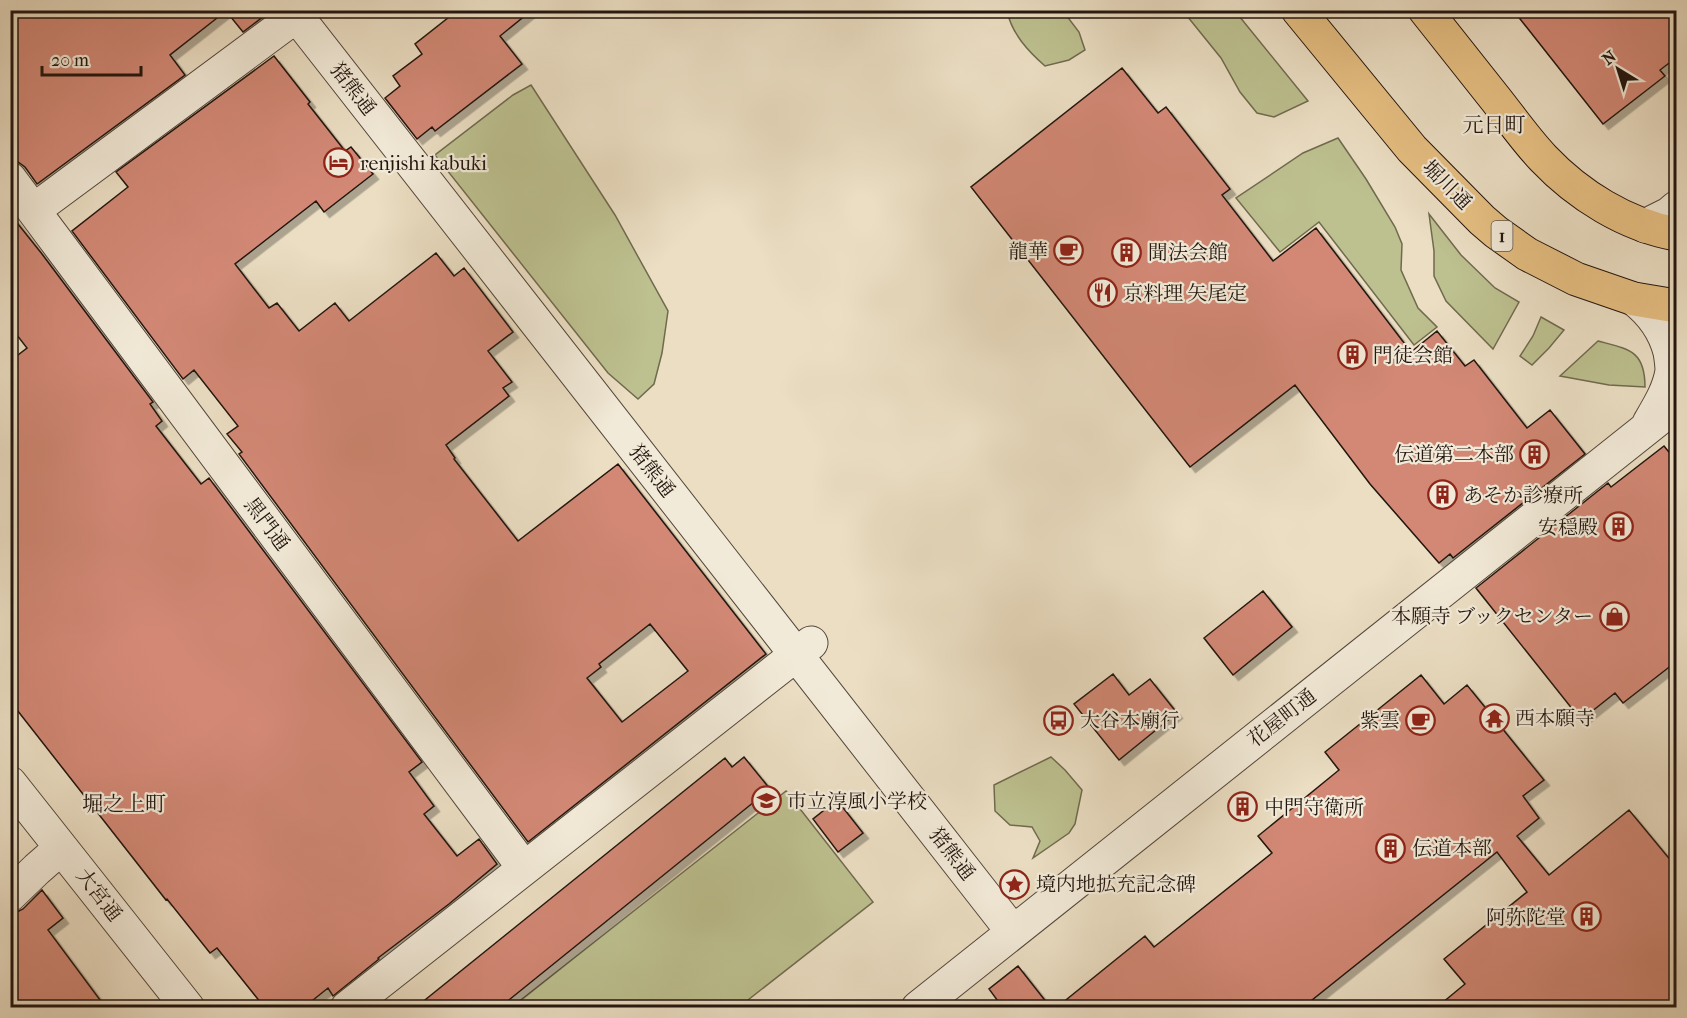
<svg xmlns="http://www.w3.org/2000/svg" width="1687" height="1018" font-family="'IM FELL French Canon','Noto Serif JP',serif">
<style>
.green{fill:#bdc08f;stroke:#706a4f;stroke-width:1.5}
.building{fill:#d28875;stroke:#22150f;stroke-width:1.5;fill-rule:evenodd;filter:url(#shadow)}
.lines{fill:none;stroke-linecap:round;stroke-linejoin:round}
.minor-casing{stroke:#54473c;stroke-width:35}
.highway-casing{stroke:#22150f;stroke-width:35}
.minor{stroke:#f2ead8;stroke-width:33}
.highway{stroke:#e6bf82;stroke-width:33}
.labels{text-anchor:middle;dominant-baseline:central;stroke-width:4.5;stroke-linejoin:round;paint-order:stroke}
.shield{fill:#f2ead8;stroke:#60554b;stroke-width:1.5}
.shield-label{font-size:18px;font-weight:bold;fill:#22150f}
.street-label{font-size:20px;fill:#22150f;stroke:#f2ead8}
.poi-label{font-size:20px;fill:#22150f;stroke:#f2ead8;text-anchor:start}
.neighbourhood-label{font-size:21px;fill:#22150f;stroke:#f2ead8}
</style>
<defs>
<filter id="shadow"><feDropShadow dx="5.5" dy="5.5" stdDeviation="0" flood-color="#0004"/></filter>
</defs>
<rect width="100%" height="100%" fill="#ebdec3"/>
<filter id="stains"><feTurbulence type="fractalNoise" baseFrequency=".00333" numOctaves="4"/><feColorMatrix values="0 0 0 0 .2 0 0 0 0 .09 0 0 0 0 .02 0 0 0 .5 -.17"/></filter>
<radialGradient id="worn" r=".72"><stop offset=".6" stop-color="#630" stop-opacity="0"/><stop offset="1" stop-color="#630" stop-opacity=".3"/></radialGradient>
<!-- green -->
<path class="green" d="M1007,11H1063L1079,32L1085,50L1069,60L1045,66C1028,51 1012,34 1007,11Z
M1183,11H1235L1308,101L1274,117L1257,113L1240,92L1221,58Z
M531,85L615,215L668,311L662,353L654,384L638,399L608,373L435,155L513,95Z
M1338,138L1366,179L1395,227L1402,244L1401,270L1418,308L1437,327L1414,345L1319,222L1280,252L1236,198L1303,153Z
M1429,214L1461,255L1495,288L1519,302L1493,349L1446,301L1434,276V251Z
M1541,317L1564,330L1549,348L1532,365L1520,356L1533,336Z
M1598,341C1628,349 1645,350 1645,387L1609,385L1560,376Z
M1051,757L1065,770L1082,790L1075,824L1069,833L1033,858L1040,841L1032,827L1010,825L995,811L994,785Z
M786,791L873,902L739,1007H676L671,1001L662,1008L512,1007Z"/>
<!-- building -->
<path class="building" d="M10,10H272L243,32L226,11L170,55L185,75L37,184L25,167L18,162L10,161Z
M458,10H532L500,36L522,64L435,131L432,127L417,139L385,98L400,86L393,76L422,54L415,44Z
M1513,10H1677V57L1660,70L1665,76L1603,124Z
M274,56L310,102L308,104L345,151L351,147L373,174L324,212L316,201L235,264L269,308L277,303L299,331L335,303L349,321L436,253L454,276L464,268L513,332L488,351L512,382L503,388L509,396L446,445L455,458L454,459L518,541L618,464L766,654L528,842L239,454L242,452L227,434L238,426L194,370L183,379L72,231L128,187L116,172ZM650,624L688,671L622,722L587,678L601,667L599,664Z
M1122,68L1158,113L1166,107L1230,189L1222,195L1273,261L1316,228L1411,352L1437,331L1465,366L1474,360L1527,428L1550,410L1585,454L1453,558L1450,554L1439,563L1370,484L1295,385L1190,467L971,187Z
M10,214L42,254L153,402L150,404L162,421L156,426L201,484L209,478L422,762L409,772L434,806L424,814L457,856L479,839L497,864L449,904L378,958L379,959L333,996L328,988L303,1008H265L217,948L210,953L167,899L166,900L10,701V361L27,348L10,326Z
M1664,446L1677,462V661L1623,703L1615,693L1581,720L1476,588L1608,483L1611,487Z
M1263,591L1292,627L1233,675L1204,638Z
M1113,674L1129,695L1150,679L1177,713L1119,760L1074,704Z
M1421,675L1444,704L1467,685L1544,780L1523,796L1539,818L1517,836L1549,875L1629,810L1677,868V1008H1436L1465,984L1444,959L1527,892L1497,852L1302,1008H1056L1145,936L1154,947L1272,853L1258,836L1339,770L1325,752Z
M744,757L770,789L499,1008H415L725,758L732,767Z
M837,800L863,833L838,852L813,819Z
M42,890L63,918L48,930L106,1008H10V913H15L23,909Z
M1018,966L1051,1008H1003L989,989Z"/>
<g class="lines">
<defs>
<path id="minor" d="M292,10L1013,932
M10,179L524,868
M34,210L296,16
M1645,226L1669,214L1676,208
M1634,299C1652,313 1664,329 1670,352C1671,358 1672,365 1672,371C1669,390 1659,406 1649,423
M10,783L188,1008
M10,895L37,869L61,848
M347,1008L811,643
M918,1008L1676,405"/>
<path id="highway" d="M1298,10L1412,149L1482,220L1496,232L1527,254L1576,279L1634,299L1676,306
M1425,10C1448,39 1471,68 1494,97C1510,117 1525,139 1543,158C1578,195 1626,225 1676,234"/>
</defs>
<!-- minor casing -->
<use href="#minor" class="minor-casing"/>
<!-- highway casing -->
<use href="#highway" class="highway-casing"/>
<!-- minor -->
<use href="#minor" class="minor"/>
<!-- highway -->
<use href="#highway" class="highway"/>
</g>
<!-- icons -->
<defs>
<symbol id="hotel-ring" viewBox="-11 -11 22 22"><circle r="9.5" fill="#f2ead8" stroke="#8f2418" stroke-width="1.5"/><path d="M-6-4.5h1.5V1H6V5H4.5V3h-9V5H-6ZM-4 0a1.8 1.8 0 1 1 3.6 0ZM.5 0V-2.5h3Q6-2.5 6 0Z" fill="#8f2418"/></symbol>
<symbol id="cafe-ring" viewBox="-11 -11 22 22"><circle r="9.5" fill="#f2ead8" stroke="#8f2418" stroke-width="1.5"/><path d="M-5.5-4.5H6V0H3Q3 3.5 0 3.5H-2.5Q-5.5 3.5-5.5 0ZM3-3.2v2h1.7v-2ZM-6 4.5H4V6H-6Z" fill="#8f2418"/></symbol>
<symbol id="building-ring" viewBox="-11 -11 22 22"><circle r="9.5" fill="#f2ead8" stroke="#8f2418" stroke-width="1.5"/><path d="M-4-6H4V6H1V3H-1V6H-4ZM-2.5-4.3h1.7v1.8h-1.7ZM.8-4.3h1.7v1.8H.8ZM-2.5-1h1.7V.8h-1.7ZM.8-1h1.7V.8H.8Z" fill="#8f2418"/></symbol>
<symbol id="restaurant-ring" viewBox="-11 -11 22 22"><circle r="9.5" fill="#f2ead8" stroke="#8f2418" stroke-width="1.5"/><path d="M-5-6h1v4h1v-4h1v4h1v-4h1v5L-1.5 .5V6h-2V.5L-5-1ZM5-6V6H3V1.5H1.5Q1.5-4 5-6Z" fill="#8f2418"/></symbol>
<symbol id="shop-ring" viewBox="-11 -11 22 22"><circle r="9.5" fill="#f2ead8" stroke="#8f2418" stroke-width="1.5"/><path d="M-5-2.5h2.3a2.7 3.5 0 0 1 5.4 0H5L5.5 6h-11ZM-1.5-2.5h3a1.5 2.3 0 0 0-3 0Z" fill="#8f2418"/></symbol>
<symbol id="temple-ring" viewBox="-11 -11 22 22"><circle r="9.5" fill="#f2ead8" stroke="#8f2418" stroke-width="1.5"/><path d="M0-6L5-2H3V0L6.5 2.5H4V6H1.5V3h-3V6H-4V2.5H-6.5L-3 0V-2H-5Z" fill="#8f2418"/></symbol>
<symbol id="bus-ring" viewBox="-11 -11 22 22"><circle r="9.5" fill="#f2ead8" stroke="#8f2418" stroke-width="1.5"/><path d="M-5-6H5V4H4V6H2V4H-2V6H-4V4H-5ZM-3.5-4V0h7V-4ZM-3.5 1.2v1.5H-2V1.2ZM2 1.2v1.5H3.5V1.2Z" fill="#8f2418"/></symbol>
<symbol id="school-ring" viewBox="-11 -11 22 22"><circle r="9.5" fill="#f2ead8" stroke="#8f2418" stroke-width="1.5"/><path d="M0-5L7-2L0 1L-7-2ZM-4 1L0 2.5L4 1V4Q0 6-4 4Z" fill="#8f2418"/></symbol>
<symbol id="sight-ring" viewBox="-11 -11 22 22"><circle r="9.5" fill="#f2ead8" stroke="#8f2418" stroke-width="1.5"/><path d="M0-6L1.8-2.2L6-1.7L2.9 1.2L3.7 5.4L0 3.3L-3.7 5.4L-2.9 1.2L-6-1.7L-1.8-2.2Z" fill="#8f2418"/></symbol>
</defs>
<g fill-rule="evenodd">
<use href="#hotel-ring" x="322" y="146" width="33" height="33"/>
<use href="#cafe-ring" x="1052" y="234" width="33" height="33"/>
<use href="#building-ring" x="1110" y="236" width="33" height="33"/>
<use href="#restaurant-ring" x="1086" y="276" width="33" height="33"/>
<use href="#building-ring" x="1336" y="338" width="33" height="33"/>
<use href="#building-ring" x="1518" y="438" width="33" height="33"/>
<use href="#building-ring" x="1426" y="478" width="33" height="33"/>
<use href="#building-ring" x="1602" y="510" width="33" height="33"/>
<use href="#shop-ring" x="1598" y="600" width="33" height="33"/>
<use href="#temple-ring" x="1478" y="702" width="33" height="33"/>
<use href="#bus-ring" x="1042" y="704" width="33" height="33"/>
<use href="#cafe-ring" x="1404" y="704" width="33" height="33"/>
<use href="#school-ring" x="750" y="784" width="33" height="33"/>
<use href="#building-ring" x="1226" y="790" width="33" height="33"/>
<use href="#building-ring" x="1374" y="832" width="33" height="33"/>
<use href="#sight-ring" x="998" y="868" width="33" height="33"/>
<use href="#building-ring" x="1570" y="900" width="33" height="33"/>
</g>
<g class="labels">
<!-- shield labels -->
<rect class="shield" x="1491.5" y="221" width="21" height="30" rx="4.5"/>
<g class="shield-label">
<text x="1502" y="236">1</text>
</g>
<!-- street labels -->
<g class="street-label">
<text transform="translate(353 89) rotate(52)">猪熊通</text>
<text transform="translate(1447 185) rotate(45)">堀川通</text>
<text transform="translate(652 471) rotate(52)">猪熊通</text>
<text transform="translate(267 524) rotate(53)">黒門通</text>
<text transform="translate(1282 718) rotate(-38)">花屋町通</text>
<text transform="translate(952 854) rotate(52)">猪熊通</text>
<text transform="translate(99 895) rotate(52)">大宮通</text>
</g>
<!-- poi labels -->
<g class="poi-label">
<text x="360" y="163">renjishi kabuki</text>
<text x="1048" y="251" text-anchor="end">龍華</text>
<text x="1148" y="252">聞法会館</text>
<text x="1123" y="293">京料理 矢尾定</text>
<text x="1373" y="355">門徒会館</text>
<text x="1514" y="454" text-anchor="end">伝道第二本部</text>
<text x="1463" y="495">あそか診療所</text>
<text x="1598" y="527" text-anchor="end">安穏殿</text>
<text x="1593" y="616" text-anchor="end">本願寺 ブックセンター</text>
<text x="1515" y="718">西本願寺</text>
<text x="1080" y="720">大谷本廟行</text>
<text x="1400" y="720" text-anchor="end">紫雲</text>
<text x="787" y="801">市立淳風小学校</text>
<text x="1264" y="807">中門守衛所</text>
<text x="1412" y="848">伝道本部</text>
<text x="1036" y="884">境内地拡充記念碑</text>
<text x="1566" y="917" text-anchor="end">阿弥陀堂</text>
</g>
<!-- neighbourhood labels -->
<g class="neighbourhood-label">
<text x="1494" y="125">元日町</text>
<text x="124" y="804">堀之上町</text>
</g>
</g>
<!-- margin -->
<rect width="1687" height="1018" fill="none" stroke="#ebdec3" stroke-width="36"/>
<rect x="12" y="12" width="1663" height="994" fill="none" stroke="#22150f" stroke-width="3"/>
<rect x="18" y="18" width="1651" height="982" fill="none" stroke="#22150f" stroke-width="1.5"/>
<!-- north arrow -->
<g transform="translate(1618 69) rotate(322)" stroke="#f2ead8" stroke-width="4.5" paint-order="stroke">
<path d="M0-4.5L10 22L0 15L-10 22Z" fill="#22150f"/>
<text y="-9" font-size="16" font-weight="bold" text-anchor="middle" fill="#22150f">N</text>
</g>
<!-- scale -->
<path d="M42 66v9h99v-9" fill="none" stroke="#22150f" stroke-width="3"/>
<text x="51" y="66" font-size="18" fill="#22150f" stroke="#f2ead8" stroke-width="4.5" paint-order="stroke">20 m</text>
<rect width="100%" height="100%" filter="url(#stains)"/>
<rect width="100%" height="100%" fill="url(#worn)"/>
</svg>
